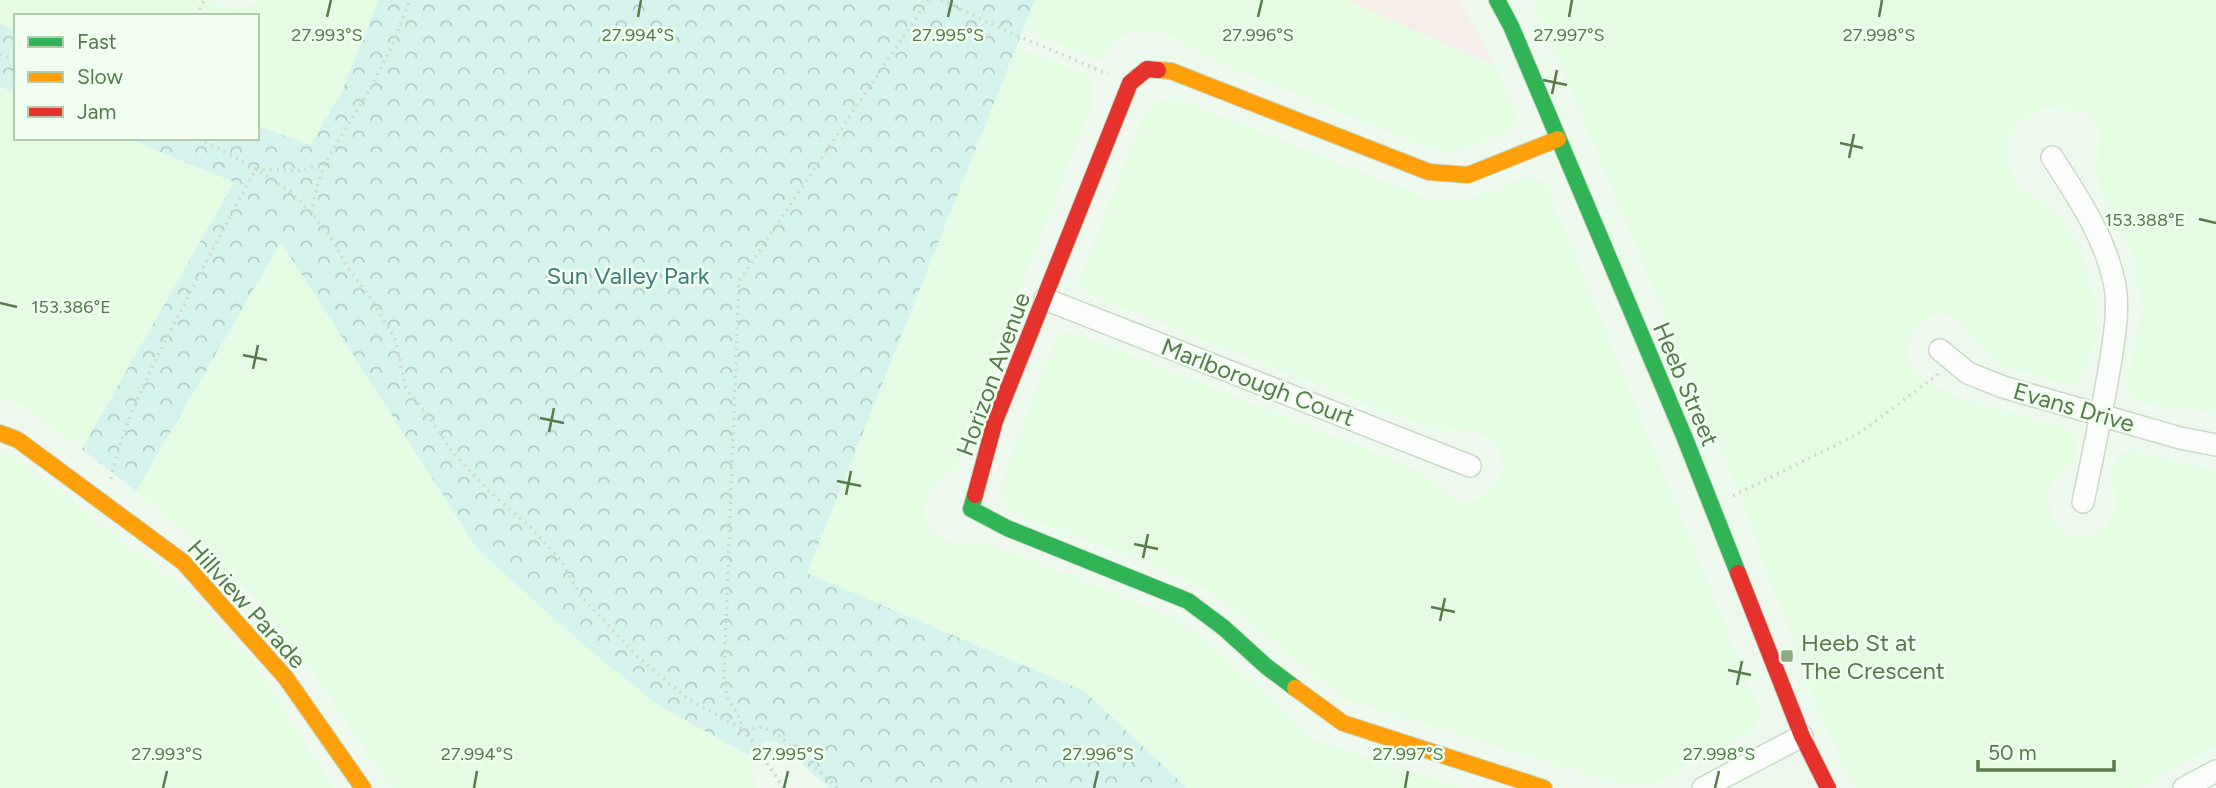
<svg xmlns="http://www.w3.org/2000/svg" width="2216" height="788" font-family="Figtree,sans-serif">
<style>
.residential{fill:#e5fbe4}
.education{fill:#f5eee9}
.park{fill:url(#park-crowns)}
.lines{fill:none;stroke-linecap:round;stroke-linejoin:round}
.street-casing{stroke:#cadac7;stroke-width:24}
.fast-casing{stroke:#c8d8c6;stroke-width:18}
.slow-casing{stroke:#c8d8c6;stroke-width:18}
.jam-casing{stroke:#c8d8c6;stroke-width:18}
.path{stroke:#cedacc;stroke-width:3.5;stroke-dasharray:2 5;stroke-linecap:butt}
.street{stroke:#fcfefc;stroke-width:21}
.fast{stroke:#30b455;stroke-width:16}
.slow{stroke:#ff9f0a;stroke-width:16}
.jam{stroke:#e5322d;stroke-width:16}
.ticks{fill:none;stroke:#557c49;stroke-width:2.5}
.poi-dot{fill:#8ba883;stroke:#f1fff1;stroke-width:2.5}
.labels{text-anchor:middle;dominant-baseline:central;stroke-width:5;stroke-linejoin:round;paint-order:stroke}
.park-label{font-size:24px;fill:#3f7b82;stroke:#f1fff1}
.street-label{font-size:24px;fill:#557c49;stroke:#f1fff1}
.poi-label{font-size:24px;fill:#557c49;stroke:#f1fff1;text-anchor:start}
.ticks-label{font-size:18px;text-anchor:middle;fill:#557c49;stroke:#f1fff1;stroke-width:5;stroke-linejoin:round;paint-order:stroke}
</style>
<defs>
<pattern id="park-crowns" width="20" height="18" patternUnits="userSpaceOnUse" patternTransform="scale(1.75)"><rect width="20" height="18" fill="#d7f3ee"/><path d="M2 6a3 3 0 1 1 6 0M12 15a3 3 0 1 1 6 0" fill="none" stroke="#b1cac3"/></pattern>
</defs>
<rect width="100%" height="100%" fill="#eef9ee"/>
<!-- residential -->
<path class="residential" d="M0,0H207L235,10L263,0H378L343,89L311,146L257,126V16H16V30L0,24Z
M1035,0H1346L1494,65L1515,110V121L1508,132L1453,152L1422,145L1220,63L1161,31L1131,32L1111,44L1101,61L1023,30Z
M1533,0H2216V412L2157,405L2139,401L2129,392L2127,384L2142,308L2133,256L2103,197L2098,178L2099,129L2091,115L2074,109L2047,106L2025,116L2009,136L2006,160L2016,186L2064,218L2081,251L2096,303V334L2086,371L2078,382L2068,385L1997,364L1960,322L1943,313L1925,316L1913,329L1907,349L1912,371L1932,385L1967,401L2059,426L2071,432L2076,441L2075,456L2068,468L2053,482L2048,496L2053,517L2060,529L2073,537L2089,535L2106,528L2114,515L2116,500L2113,473L2116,460L2123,452L2133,450L2189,465L2216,469V746L2138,788H1856L1845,772L1822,718L1759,552L1741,497Z
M1017,47L1082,73L1092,81V105L969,421L957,467L935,484L923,507L928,528L947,541L963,545L989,543L1157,610L1189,627L1218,651L1313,739L1348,752L1463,788H1187L1084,691L807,573Z
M0,89L16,95V138H124L234,182L82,449L21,405L0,401Z
M1160,99L1181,100L1431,200L1463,201L1529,176L1543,182L1548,189L1760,711L1758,722L1752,731L1657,781L1634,785L1598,777L1346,700L1210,591L1167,571L1011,511L1001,497V483L1053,344L1061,334L1072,332L1395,460L1424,475L1457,500L1469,503L1482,498L1495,485L1503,468L1496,442L1476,431L1431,427L1399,417L1091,295L1082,289L1079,279L1144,113Z
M281,241L478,550L586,647L661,707L749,755L757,788H391L289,636L228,567L136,491Z
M0,449L8,451L181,585L253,661L334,788H0Z"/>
<!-- education -->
<path class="education" d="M1346,0H1460L1494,65Z"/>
<!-- park -->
<path class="park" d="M378,0H1035L807,573L1084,691L1187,788H829L777,742L765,741L749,755L661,707L586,647L478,550L281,242L136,491L82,449L234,182L126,138H257V126L311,145L343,89Z
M0,24L16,30V94L0,87Z"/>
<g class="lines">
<defs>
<path id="street" d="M2052,157C2077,196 2104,235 2114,281C2120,308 2114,338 2110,365C2102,411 2093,456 2083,502
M1045,299L1470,466
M1940,350L1968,373L2003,387L2180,438L2216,445
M1703,788L1802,736
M2184,788L2216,771"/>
<path id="fast" d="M1497,0L1511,26L1684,436L1738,573
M975,495L971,509L1007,528L1188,601L1224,628L1267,667L1295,688"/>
<path id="slow" d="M1158,70L1171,71L1429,172L1468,175L1558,139
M0,433L18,440L183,562L286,678L363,788
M1295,688L1343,723L1544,788"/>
<path id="jam" d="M975,495L995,421L1130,83L1147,69L1158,70
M1738,573L1802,736L1828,788"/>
</defs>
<!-- street casing -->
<use href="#street" class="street-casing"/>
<!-- fast casing -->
<use href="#fast" class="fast-casing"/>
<!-- slow casing -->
<use href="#slow" class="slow-casing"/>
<!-- jam casing -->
<use href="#jam" class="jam-casing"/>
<!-- path -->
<path class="path" d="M941,0L1011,33L1108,74
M197,16L204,0
M0,54L16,60
M199,138L256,169L291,192L311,213L329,234L347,266L374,303L395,339L406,388L434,424L453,453L488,490L531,528L562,562L580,595L639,658L688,699L744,730L762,727L775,732L838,788
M311,213L318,183L325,163L370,89L393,44L410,0
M111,479C125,413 158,356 188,297C210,254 233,211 256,169L301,171L325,163
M1733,496L1858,434L1937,375V373
M784,788L744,730L737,713L727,697L724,675L739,281L928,0"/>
<!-- street -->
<use href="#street" class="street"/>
<!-- fast -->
<use href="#fast" class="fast"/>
<!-- slow -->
<use href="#slow" class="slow"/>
<!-- jam -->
<use href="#jam" class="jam"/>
</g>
<!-- ticks -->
<path class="ticks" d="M327,17L331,0M638,17L641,0M948,17L952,0M1258,17L1262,0M1569,17L1572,0M1879,17L1882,0M1543,80L1567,85M1552,94L1557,70M1840,143L1863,148M1849,158L1854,134M2199,219L2216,223M0,303L17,307M243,355L267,360M253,369L258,345M540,418L564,423M549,432L554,408M837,481L861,486M846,495L851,471M1134,544L1158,549M1143,558L1148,534M1431,607L1455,612M1440,621L1445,598M1728,670L1751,675M1737,685L1742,661M163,788L167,771M474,788L477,771M784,788L788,771M1094,788L1098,771M1405,788L1408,771M1715,788L1719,771"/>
<!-- markers -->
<rect class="poi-dot" x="1780" y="649" width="14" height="14" rx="3.5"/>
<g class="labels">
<!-- park labels -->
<g class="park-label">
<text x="628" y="275">Sun Valley Park</text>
</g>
<!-- street labels -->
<g class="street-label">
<text transform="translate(993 374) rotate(-70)">Horizon Avenue</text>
<text transform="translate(1258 382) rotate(21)">Marlborough Court</text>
<text transform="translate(1686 384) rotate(67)">Heeb Street</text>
<text transform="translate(2074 407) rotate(16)">Evans Drive</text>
<text transform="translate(247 604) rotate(48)">Hillview Parade</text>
</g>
<!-- poi labels -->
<g class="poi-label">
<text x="1801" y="642">Heeb St at<tspan x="1801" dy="28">The Crescent</tspan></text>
</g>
</g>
<g class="ticks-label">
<text x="327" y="41">27.993°S</text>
<text x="638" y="41">27.994°S</text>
<text x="948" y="41">27.995°S</text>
<text x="1258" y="41">27.996°S</text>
<text x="1569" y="41">27.997°S</text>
<text x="1879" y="41">27.998°S</text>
<text x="2145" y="226">153.388°E</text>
<text x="71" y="313">153.386°E</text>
<text x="167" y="760">27.993°S</text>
<text x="477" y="760">27.994°S</text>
<text x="788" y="760">27.995°S</text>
<text x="1098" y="760">27.996°S</text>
<text x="1408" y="760">27.997°S</text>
<text x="1719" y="760">27.998°S</text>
</g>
<!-- legend -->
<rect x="14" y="14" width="245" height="126" fill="#f1fff1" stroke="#b3cbae" stroke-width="2"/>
<rect x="28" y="37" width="35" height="10" fill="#30b455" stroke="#b3cbae" stroke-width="2"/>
<text x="77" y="49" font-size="21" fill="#557c49">Fast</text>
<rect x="28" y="72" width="35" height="10" fill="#ff9f0a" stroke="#b3cbae" stroke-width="2"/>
<text x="77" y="84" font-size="21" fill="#557c49">Slow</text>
<rect x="28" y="107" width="35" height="10" fill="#e5322d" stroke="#b3cbae" stroke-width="2"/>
<text x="77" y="119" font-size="21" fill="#557c49">Jam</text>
<!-- scale -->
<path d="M1978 760v10h136v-10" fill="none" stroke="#557c49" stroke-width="3.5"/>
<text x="1988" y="760" font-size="21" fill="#557c49" stroke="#f1fff1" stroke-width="5" paint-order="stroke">50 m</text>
</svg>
